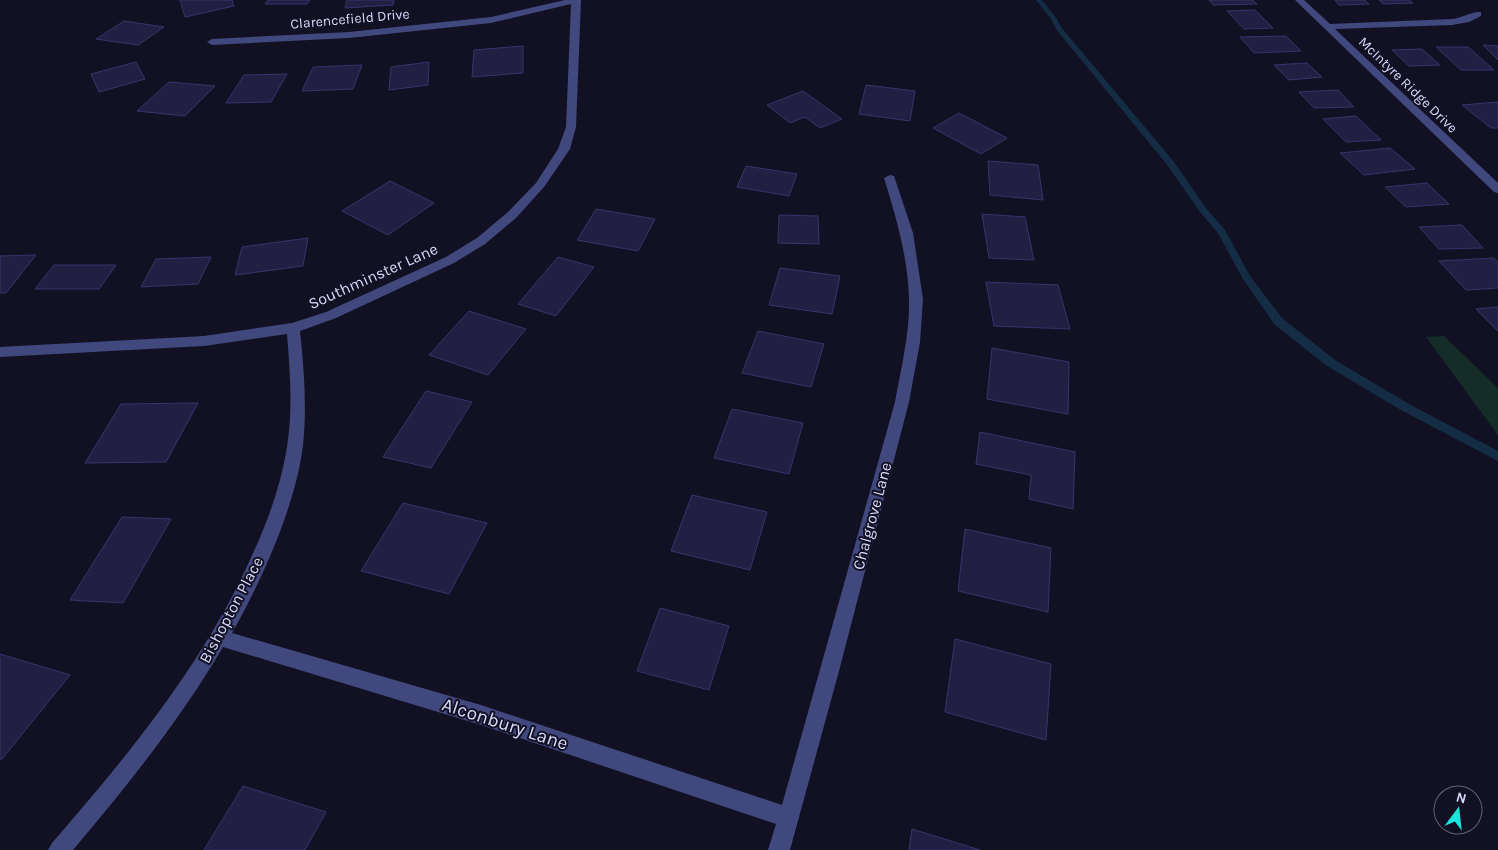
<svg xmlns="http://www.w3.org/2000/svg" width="1498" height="850" font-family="Karla,sans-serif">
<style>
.green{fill:#152d29}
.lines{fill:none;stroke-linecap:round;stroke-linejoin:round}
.stream{fill:#142d45;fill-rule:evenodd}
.building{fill:#221f42;stroke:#37346c}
.minor{fill:#41487d;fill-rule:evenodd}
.labels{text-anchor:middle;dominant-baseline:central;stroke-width:4;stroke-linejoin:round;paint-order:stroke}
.far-street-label{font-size:14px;fill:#d8d9fb;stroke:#121124}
.street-label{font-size:16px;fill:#d8d9fb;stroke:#121124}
.near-street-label{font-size:19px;fill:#d8d9fb;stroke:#121124}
</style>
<rect width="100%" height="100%" fill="#121124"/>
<!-- green -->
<path class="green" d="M1444,336L1498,388V435L1426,337Z"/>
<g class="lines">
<!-- stream -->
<path class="stream" d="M1036,0H1042L1057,19L1061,27L1174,162L1206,208L1225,230L1250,276L1282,318L1335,360L1409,404L1498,451V461L1401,410L1327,366L1274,324L1243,279L1218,233L1200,212L1168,166L1056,29L1051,19Z"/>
</g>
<!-- building -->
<path class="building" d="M180,0H232L234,6L185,17Z
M268,0H310L307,4H265Z
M347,0H394L393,5L345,8Z
M1209,0H1253L1257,4L1213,5Z
M1335,0H1365L1369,4L1339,5Z
M1379,0H1409L1413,3L1383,4Z
M1255,10L1273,28L1244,29L1227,11Z
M124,21L164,27L138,45L96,39Z
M1286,36L1301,51L1254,53L1240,37Z
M1483,45L1498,46V60Z
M523,46V73L472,77L474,50Z
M1436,47H1468L1494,70H1461Z
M1422,49L1440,65L1409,66L1392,50Z
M136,62L145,79L99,92L91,74Z
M429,62L428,85L389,90L391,67Z
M1307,63L1322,77L1289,80L1274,65Z
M362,65L353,89L302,91L313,67Z
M287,74L271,102L226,103L244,75Z
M169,82L215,86L185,116L137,111Z
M866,85L915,91L910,121L859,114Z
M1338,90L1354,107L1314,108L1299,92Z
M803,91L842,119L820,128L805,117L790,123L767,105Z
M1498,102V128H1491L1462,105Z
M959,113L1007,138L981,154L933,128Z
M1356,116L1381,140L1346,142L1323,119Z
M1390,148L1415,169L1364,175L1340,153Z
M988,161L1038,165L1043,200L990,195Z
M746,166L797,174L789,196L737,187Z
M390,181L434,203L388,235L342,211Z
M1427,183L1449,204L1406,207L1385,187Z
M596,209L655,219L638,251L577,240Z
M982,214L1025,217L1034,260L989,258Z
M779,215L818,216L819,244L778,243Z
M1462,225L1483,248L1439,249L1419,227Z
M308,238L303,266L235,275L242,247Z
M36,255L6,293H0V256Z
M211,257L198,284L141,287L156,259Z
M558,257L594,267L556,316L518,304Z
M1494,258L1498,262V288L1466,290L1439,261Z
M54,265H116L99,289H35Z
M780,268L840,276L832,314L769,305Z
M986,282L1058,285L1070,329L994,326Z
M1498,307V331L1476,309Z
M469,311L526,329L488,375L429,355Z
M758,331L824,344L811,387L742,373Z
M992,348L1069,362L1068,414L987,399Z
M426,391L472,402L431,468L383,457Z
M198,403L166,462L85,463L121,404Z
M732,409L803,423L789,474L714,458Z
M980,432L1075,452L1073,509L1029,499L1031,475L976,464Z
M692,495L767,512L750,570L671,551Z
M403,503L487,523L449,594L361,571Z
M122,517L171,519L123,603L70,600Z
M965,529L1051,548L1048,612L958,591Z
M660,608L729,626L709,690L637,671Z
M955,639L1051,664L1046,740L945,712Z
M0,654L70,675L2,759H0Z
M243,786L326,812L305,850H204Z
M912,829L980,850H909Z"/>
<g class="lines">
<!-- minor -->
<path class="minor" d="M565,0H581L576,127L570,149L544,187L516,218L485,244L454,263L336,318L300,331C304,369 307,407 303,445C296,505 262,580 232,633L481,705L782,805L895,402C901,368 910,333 909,299C908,257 896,217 884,178L890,175L894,176L913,233L923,299L920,342L909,402L839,671L790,850H768L776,824L481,725L223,647C180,720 127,786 73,850H48L52,843C130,753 206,661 254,551C269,518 281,484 287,447C293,410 290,371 287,334L204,346L0,357V347L204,336L292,323L326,312L446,257L477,238L508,212L536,183L558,149L566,127L571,4L491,23L349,38L212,45L207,42L212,39L349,32L491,17Z
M1295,0H1304L1330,24L1452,19C1462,18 1472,11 1481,12V16L1469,22L1452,25L1335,29L1498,183V193L1494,192Z"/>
</g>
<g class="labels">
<!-- far-street labels -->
<g class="far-street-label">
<text transform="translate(350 19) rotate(-5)">Clarencefield Drive</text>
<text transform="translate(1408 85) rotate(44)">McIntyre Ridge Drive</text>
</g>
<!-- street labels -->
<g class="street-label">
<text transform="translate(373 276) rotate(-24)">Southminster Lane</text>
<text transform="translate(872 516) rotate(-75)">Chalgrove Lane</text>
<text transform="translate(231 610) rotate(-62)">Bishopton Place</text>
</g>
<!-- near-street labels -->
<g class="near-street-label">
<text transform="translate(505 724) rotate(18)">Alconbury Lane</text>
</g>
</g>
<!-- north arrow -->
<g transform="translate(1458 810) rotate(15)"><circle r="24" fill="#121124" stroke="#61617a"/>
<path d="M0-4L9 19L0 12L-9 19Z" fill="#1ae5dd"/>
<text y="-8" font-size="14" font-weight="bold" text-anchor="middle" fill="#d8d9fb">N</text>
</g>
</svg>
